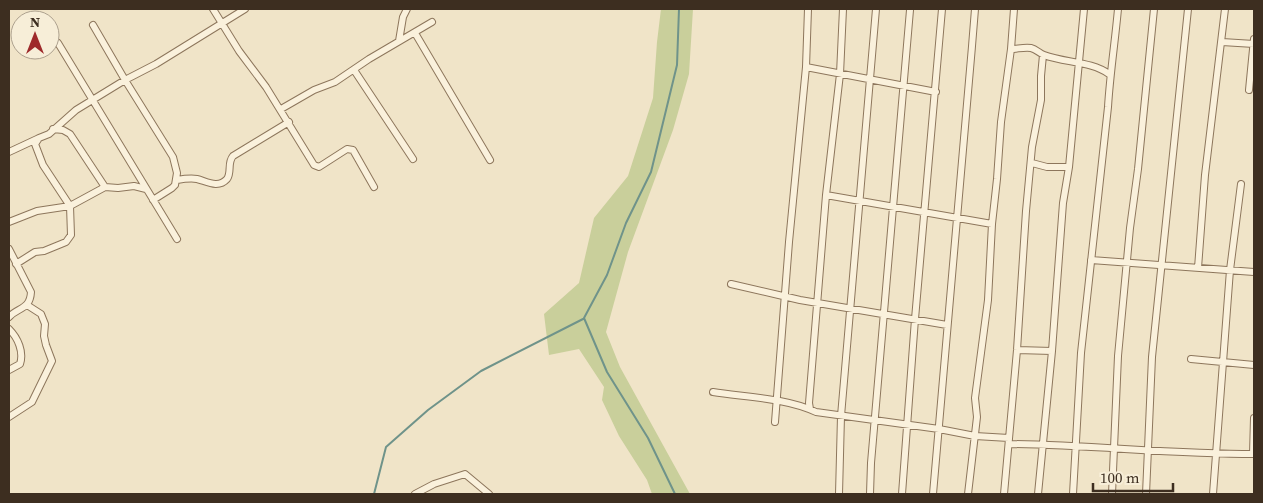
<svg xmlns="http://www.w3.org/2000/svg" width="1263" height="503" font-family="'Source Serif 4',serif">
<style>
.green{fill:#c9cf9b}
.lines{fill:none;stroke-linecap:round;stroke-linejoin:round}
.stream{stroke:#6f938a;stroke-width:2}
.street-casing{stroke:#8d765c;stroke-width:8}
.street{stroke:#faf1dc;stroke-width:6}
</style>
<rect width="100%" height="100%" fill="#f0e4c8"/>
<!-- green -->
<path class="green" d="M661,9H693L689,74L673,130L628,252L606,332L620,367L690,494H652L647,480L619,436L602,400L604,387L579,349L549,355L544,314L579,283L594,218L628,176L653,98L657,42Z"/>
<g class="lines">
<!-- stream -->
<path class="stream" d="M374,494L386,447L428,410L481,371L583,319
M675,494L648,438L607,372L584,318L607,275L626,223L651,172L677,65L679,9"/>
<defs>
<path id="street" d="M213,9L239,51L266,87L314,165L319,167L347,149L353,150L374,187
M93,25L125,80L173,157L177,173L175,185L172,188L153,200
M415,33L490,160
M399,41L403,17L407,9
M1222,42L1254,44
M58,43L177,239
M1011,49C1017,49 1024,47 1031,48C1036,49 1039,53 1044,55C1065,63 1091,61 1109,74
M806,67L936,92
M354,70L413,159
M1249,90L1254,39
M281,109L314,90L335,82L369,59L432,22
M53,129L63,130L70,134L105,187
M9,152L39,138
M1032,163L1047,167H1069
M177,180C183,179 191,178 197,179C206,181 218,189 227,179C232,172 227,163 233,156L289,122
M826,195L992,224
M9,222L37,211L70,206L105,187L118,188L134,186L146,189
M9,249L31,292C30,310 18,307 9,317
M1091,260L1254,272
M16,264L35,252L44,251L66,242L71,235L70,206L43,165L35,144L39,138L49,134L76,110L125,80L156,64L245,9
M1198,268L1205,175L1225,9
M731,284L800,300L947,325
M9,329C18,338 24,352 20,364L9,370
M1017,350L1052,351
M1191,359L1254,365
M713,392C745,397 787,398 816,412L939,429L975,436L1009,438
M810,409L809,403L826,195L840,74L843,9
M9,417L32,402L52,361L46,345L44,336L45,324L41,314L27,305
M775,422L789,242L806,67L808,9
M1009,444C1091,445 1172,454 1254,454
M1253,454L1254,418
M415,494L434,484L465,474L489,494
M839,494L841,416L876,9
M870,494L871,463L910,10
M902,494L915,319L942,9
M933,494C948,333 962,171 975,9
M968,494L977,417L975,398L988,300L992,224L997,179L1001,122L1011,49L1014,9
M1004,494L1017,350L1026,211L1032,147L1041,100V76L1043,55
M1038,494L1052,351L1063,203L1069,167L1084,9
M1073,494L1081,353L1108,107C1110,74 1115,42 1118,9
M1112,494L1118,356L1130,228L1138,169L1154,9
M1146,494L1152,357L1188,9
M1213,494L1230,270L1241,184"/>
</defs>
<!-- street casing -->
<use href="#street" class="street-casing"/>
<!-- street -->
<use href="#street" class="street"/>
</g>
<!-- border -->
<rect width="1263" height="503" fill="none" stroke="#3d2e20" stroke-width="20"/>
<!-- north arrow -->
<g transform="translate(35 35)"><circle r="24" fill="#f7eed8" stroke="#ada18e"/>
<path d="M0-4L9 19L0 12L-9 19Z" fill="#9e2a2b"/>
<text y="-8" font-size="14" font-weight="bold" text-anchor="middle" fill="#3d2e20">N</text>
</g>
<!-- scale -->
<path d="M1093 483v8h80v-8" fill="none" stroke="#3d2e20" stroke-width="2.5"/>
<text x="1100" y="483" font-size="15" fill="#3d2e20" stroke="#f7eed8" stroke-width="4" paint-order="stroke">100 m</text>
</svg>
